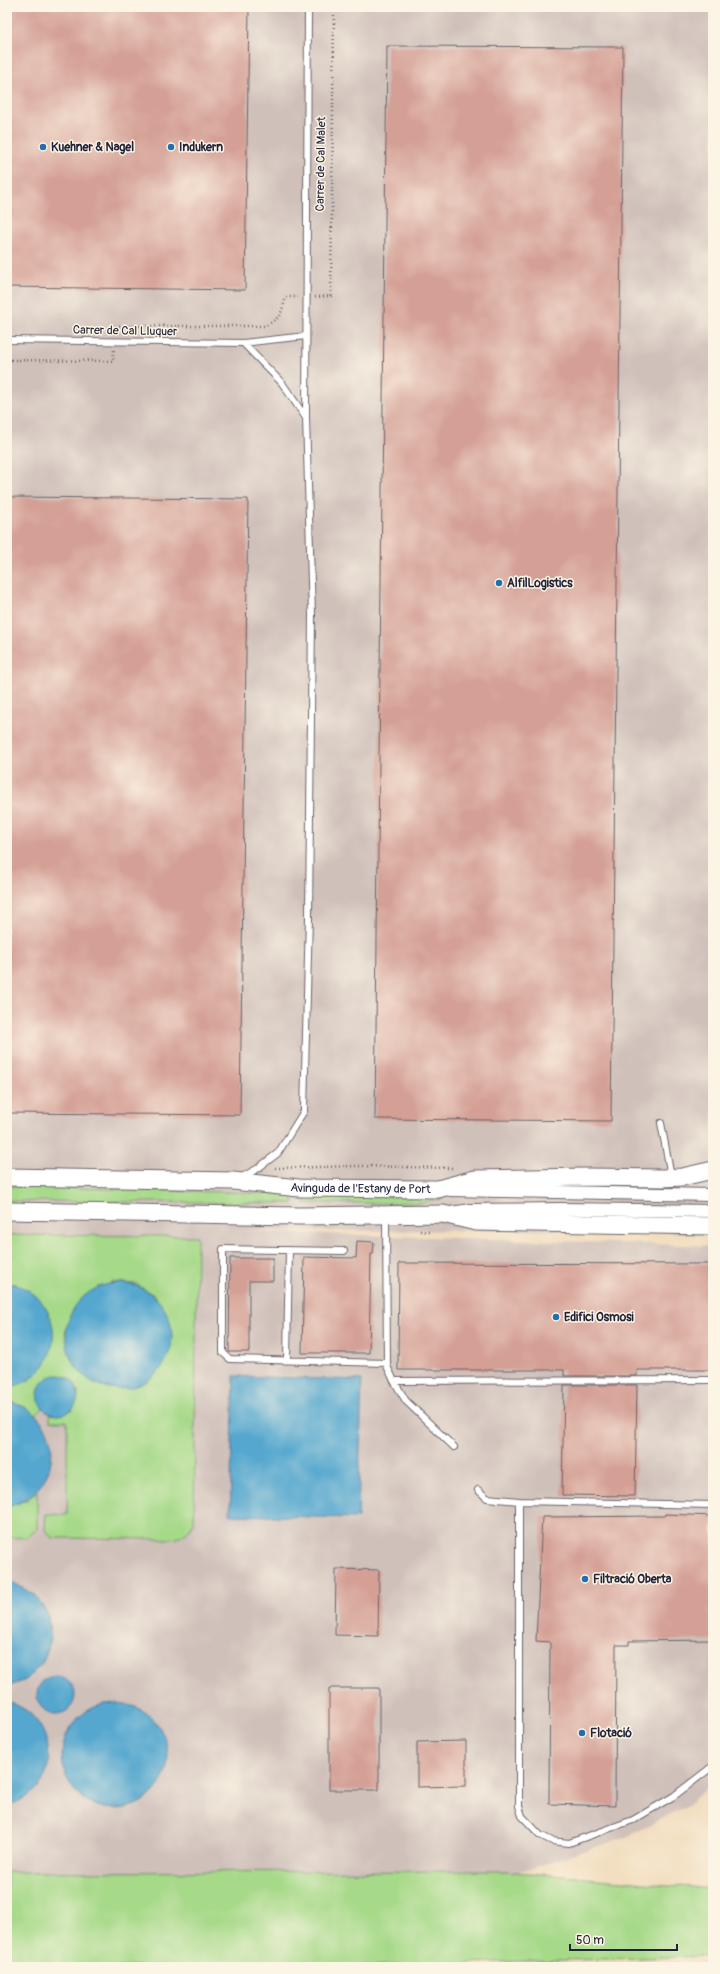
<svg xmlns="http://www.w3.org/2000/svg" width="720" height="1974" font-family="Pangolin,sans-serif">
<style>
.industrial{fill:#cfc0ba}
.green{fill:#a6d988;stroke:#647e62;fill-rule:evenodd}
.water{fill:#54a7cf;stroke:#3b6485}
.building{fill:#d49f94}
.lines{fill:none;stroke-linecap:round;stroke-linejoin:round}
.lane-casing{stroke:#6a6368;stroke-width:8}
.street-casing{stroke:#6a6368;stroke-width:14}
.secondary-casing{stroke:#6a6368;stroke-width:19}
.path{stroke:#6a6368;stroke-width:2.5;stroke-dasharray:1 3;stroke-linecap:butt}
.lane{stroke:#fff;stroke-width:6}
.street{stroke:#fff;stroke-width:12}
.secondary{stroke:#fff;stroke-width:17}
.poi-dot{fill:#1f6fb2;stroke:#fcf5e5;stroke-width:1.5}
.labels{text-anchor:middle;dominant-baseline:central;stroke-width:3;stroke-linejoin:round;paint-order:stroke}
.poi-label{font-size:12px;font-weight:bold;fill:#22223b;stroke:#fcf5e5;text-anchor:start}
.street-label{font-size:12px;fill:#22223b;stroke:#fcf5e5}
</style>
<rect width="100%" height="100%" fill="#fcf5e5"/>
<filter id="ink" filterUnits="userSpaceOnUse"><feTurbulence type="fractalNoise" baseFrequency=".025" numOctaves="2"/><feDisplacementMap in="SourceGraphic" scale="8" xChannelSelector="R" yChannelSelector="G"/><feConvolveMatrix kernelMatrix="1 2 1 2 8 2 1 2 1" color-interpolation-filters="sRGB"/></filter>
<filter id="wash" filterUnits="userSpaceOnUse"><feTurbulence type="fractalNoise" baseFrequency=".012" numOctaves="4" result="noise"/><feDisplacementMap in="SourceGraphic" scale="16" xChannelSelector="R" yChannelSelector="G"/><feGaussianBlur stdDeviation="0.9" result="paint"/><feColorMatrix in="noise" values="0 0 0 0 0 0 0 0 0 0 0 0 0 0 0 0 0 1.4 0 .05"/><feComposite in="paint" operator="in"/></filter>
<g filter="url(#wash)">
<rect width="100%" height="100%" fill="#f1dcbc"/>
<!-- industrial -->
<path class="industrial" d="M7,7H713V1235L641,1230L231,1231L713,1246V1783L686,1806L626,1837L532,1868L507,1874L7,1881Z"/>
<!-- green -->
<path class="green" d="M7,1186L293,1194V1203L7,1201Z
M305,1195L420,1197L442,1199L421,1203H305Z
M7,1235L197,1236L194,1519C192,1531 183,1538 171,1539L52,1538L45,1529L46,1514L67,1515V1421H50V1413L69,1412C76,1405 79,1398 77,1389L41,1405L43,1408L36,1415L25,1407L7,1401V1389L30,1380L46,1363L17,1284L7,1283ZM112,1282L136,1284L157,1297L102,1387C74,1371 69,1363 65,1331Z
M37,1491V1529L27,1538L7,1537V1507L27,1500Z
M506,1871L713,1889V1956L320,1967H7V1872Z"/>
<!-- water -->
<path class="water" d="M66 1336a53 53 0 1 1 106 0a53 53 0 1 1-106 0Z
M7,1283C39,1286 61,1320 51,1350C49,1355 48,1360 45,1364C34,1379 24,1383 7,1389Z
M38 1395a20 20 0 1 1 40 0a20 20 0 1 1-40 0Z
M234,1376L362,1380L358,1518L230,1515Z
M7,1401C67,1413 66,1491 7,1507Z
M7,1582L14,1583L35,1595L48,1615L51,1639L43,1662L26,1680L7,1687Z
M37 1695a19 19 0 1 1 38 0a19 19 0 1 1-38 0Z
M7,1702C14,1703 18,1706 24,1709C47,1724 56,1758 42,1782C34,1795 20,1801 7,1806Z
M62 1756a53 53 0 1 1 106 0a53 53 0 1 1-106 0Z"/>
<g id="blocks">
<!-- building -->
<path class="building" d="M7,7H249L245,290L7,287Z
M387,46L623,47L611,1121L375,1119Z
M7,497L248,499L240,1115L7,1113Z
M357,1241L374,1242L373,1254H371L369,1353H302L304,1257L356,1258Z
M230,1258H273V1281H249V1352H229Z
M399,1263L713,1264V1370H637V1376H564V1370H398Z
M564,1385H637L635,1496L562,1495Z
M665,1514L713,1516V1640L629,1641V1645H616L615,1806L549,1804L550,1642L536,1641L542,1517L665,1516Z
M336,1569L379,1570L378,1636L335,1635Z
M329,1688H379V1790H329Z
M466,1741V1786L417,1787V1742Z"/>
</g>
</g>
<g filter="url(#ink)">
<use href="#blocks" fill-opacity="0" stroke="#6a6368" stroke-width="1"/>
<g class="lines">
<defs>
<path id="lane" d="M7,340L243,343L306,336
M243,343L282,383L306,418
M661,1123L671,1176
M240,1178L257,1169L278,1153L304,1111L309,917L312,615L306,418L308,7
M386,1216L387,1366L394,1381L713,1380
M344,1251L223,1249V1353L230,1359L387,1363
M287,1360L289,1250
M394,1381L406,1401L454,1447
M478,1490L487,1498L519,1501
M713,1505L519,1501V1806L522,1816L540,1835L552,1841L569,1843L633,1820L674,1796L713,1766"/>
<path id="street" d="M450,1190L713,1195
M450,1213L471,1210L561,1209L713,1211"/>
<g id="secondary">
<path id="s1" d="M7,1177L233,1181L299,1188L438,1189L475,1179L586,1177L663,1178L682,1177L713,1170"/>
<path d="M7,1211L300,1216L443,1214L476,1222L713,1226"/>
</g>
</defs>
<!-- lane casing -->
<use href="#lane" class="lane-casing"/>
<!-- street casing -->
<use href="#street" class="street-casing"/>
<!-- secondary casing -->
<use href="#secondary" class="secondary-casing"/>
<!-- path -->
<path class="path" d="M315,297L331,296L334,7
M114,333V326H266L280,316L286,297H298
M7,360L113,361L114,350
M275,1168L360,1166L452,1168
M420,1231L429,1232"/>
<!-- lane -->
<use href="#lane" class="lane"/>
<!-- street -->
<use href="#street" class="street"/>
<!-- secondary -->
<use href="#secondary" class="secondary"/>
</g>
</g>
<!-- markers -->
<g class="poi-dot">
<circle cx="43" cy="147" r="4"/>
<circle cx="171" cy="147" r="4"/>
<circle cx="499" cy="583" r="4"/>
<circle cx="556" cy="1317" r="4"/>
<circle cx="585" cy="1579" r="4"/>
<circle cx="582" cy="1733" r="4"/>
</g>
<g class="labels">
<!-- poi labels -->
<g class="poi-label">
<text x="51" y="147">Kuehner &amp; Nagel</text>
<text x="179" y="147">Indukern</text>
<text x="507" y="583">AlfilLogistics</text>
<text x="564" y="1317">Edifici Osmosi</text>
<text x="593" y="1579">Filtració Oberta</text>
<text x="590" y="1733">Flotació</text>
</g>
<!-- street labels -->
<g class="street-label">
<text transform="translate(321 164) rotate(-89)">Carrer de Cal Malet</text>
<text transform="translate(125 331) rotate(1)">Carrer de Cal Lluquer</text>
<text stroke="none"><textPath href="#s1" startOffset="354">Avinguda de l'Estany de Port</textPath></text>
</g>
</g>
<!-- margin -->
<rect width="720" height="1974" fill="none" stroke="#fcf5e5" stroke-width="24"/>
<!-- scale -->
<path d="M570 1944v6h107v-6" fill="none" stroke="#22223b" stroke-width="2"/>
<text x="576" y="1944" font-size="12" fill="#22223b" stroke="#fcf5e5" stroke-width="3" paint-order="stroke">50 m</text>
</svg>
